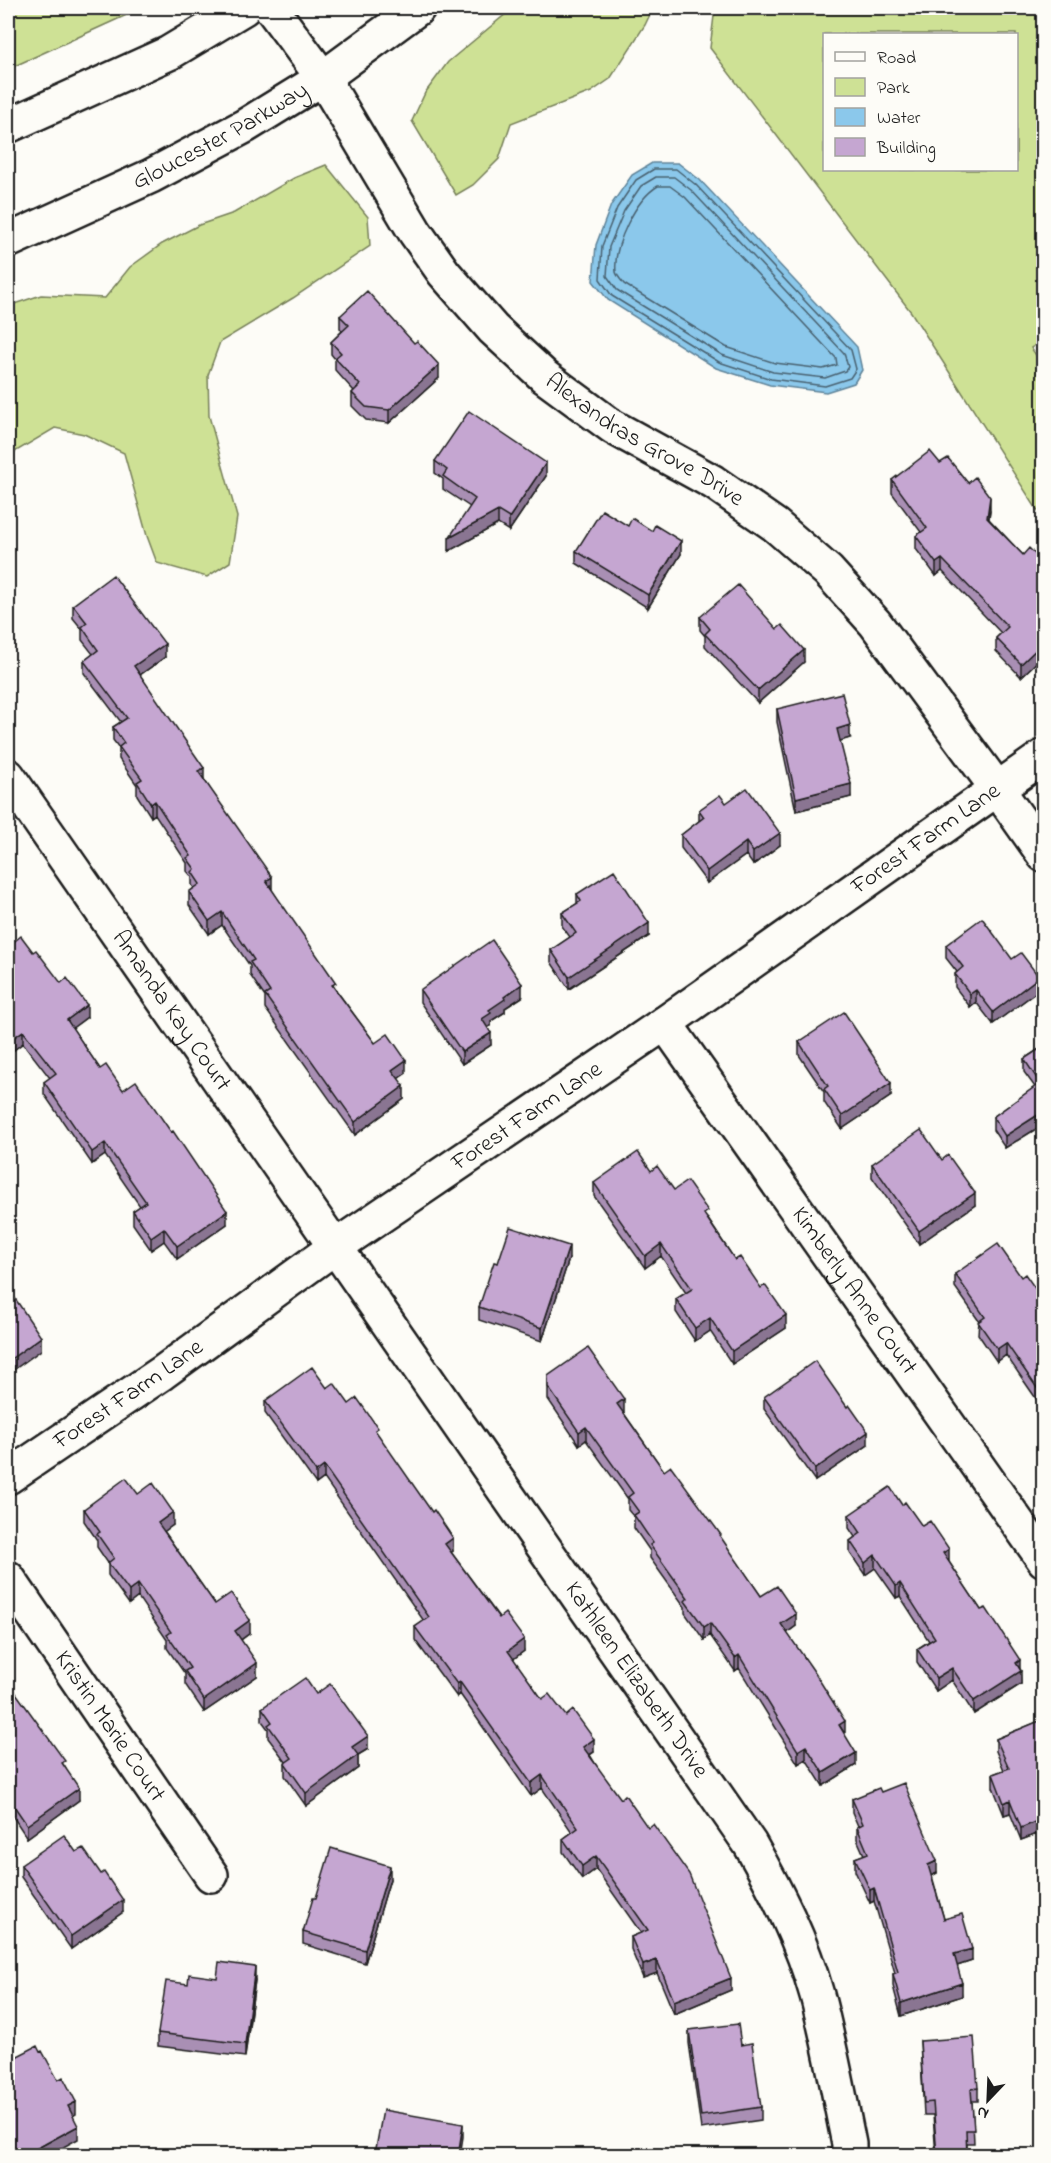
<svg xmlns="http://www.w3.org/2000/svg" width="1051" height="2163" font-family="'Indie Flower',sans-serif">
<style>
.green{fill:#cee195;stroke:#757e58;stroke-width:1.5;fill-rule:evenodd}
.water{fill:#8bc8eb;stroke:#5f8398;stroke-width:1.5}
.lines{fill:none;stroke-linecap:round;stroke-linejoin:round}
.shore{stroke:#48616f;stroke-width:1.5}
.minor-casing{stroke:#1c1c1c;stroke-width:38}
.major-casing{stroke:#1c1c1c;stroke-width:38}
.minor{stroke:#fdfcf7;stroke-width:33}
.major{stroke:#fdfcf7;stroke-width:33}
.wall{fill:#a98fb4;stroke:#1c1c1c;stroke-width:1.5}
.shaded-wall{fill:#8a7492;stroke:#1c1c1c;stroke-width:1.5}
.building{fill:#c5a6d1;stroke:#1c1c1c;stroke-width:1.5}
.labels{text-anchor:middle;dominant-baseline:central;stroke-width:4.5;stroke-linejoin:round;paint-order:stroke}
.street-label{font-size:24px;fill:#1c1c1c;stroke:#fdfcf7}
</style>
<rect width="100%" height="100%" fill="#fdfcf7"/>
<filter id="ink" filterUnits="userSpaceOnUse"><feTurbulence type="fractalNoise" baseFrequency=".0167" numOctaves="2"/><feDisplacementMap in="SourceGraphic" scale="12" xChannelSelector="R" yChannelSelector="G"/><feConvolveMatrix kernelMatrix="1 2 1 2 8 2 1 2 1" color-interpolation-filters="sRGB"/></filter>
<g filter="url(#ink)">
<!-- green -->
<path class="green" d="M8,8H142L8,69Z
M513,8H653L645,25L610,79L591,92L511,123L499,159L473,185L456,195L412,121L425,93L448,62Z
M715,8H1043L1044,339L1031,348L1043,365V519L911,312L710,48ZM824,34H1016V170H824Z
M326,165L368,217L370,246L293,298L220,342L208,375L209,416L237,517L230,562L207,577L157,563L147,536L124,453L84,434L55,428L8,456V306L41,295L105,298L130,267L162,244L199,225L234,213L294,178Z"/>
<!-- water -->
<path class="water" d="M652,163H678L700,180L857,347L862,370L854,383L826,392L770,385L716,368L608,300L593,281L596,245L611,205L632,175Z"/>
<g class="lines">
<!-- shore -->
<path class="shore" d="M654,169H676L696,185L851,350L856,369L850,378L825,386L771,379L719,362L612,296L600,279L602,246L617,208L636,180Z
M656,177H674L691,190L844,353L848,367L845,371L825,378L773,372L722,355L617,290L607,276L609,247L624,211L641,186Z
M658,186H670L685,197L836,358L837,365L823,369L775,363L726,347L624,284C621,280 617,276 616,272C613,245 636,199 658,186Z"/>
<defs>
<g id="minor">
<path id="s1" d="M271,8L323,78L415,232L444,273L493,329L545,377L613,427L713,482L775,525L828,571L875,623L996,787L1044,855"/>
<path id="s2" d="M8,776L750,1844C777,1892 802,1941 817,1995C830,2044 839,2095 849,2144V2156"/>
<path id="s3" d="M665,1023L1044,1560"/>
<path id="s4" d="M8,1477L162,1373L335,1247L665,1023L1044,756"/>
<path id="s5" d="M8,1578L211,1875"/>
</g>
<g id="major">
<path d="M8,126L169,53L244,8"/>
<path id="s6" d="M8,241L151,176L245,126L323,78L418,8"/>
</g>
</defs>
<!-- minor casing -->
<use href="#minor" class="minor-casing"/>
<!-- major casing -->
<use href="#major" class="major-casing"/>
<!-- minor -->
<use href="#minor" class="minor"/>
<!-- major -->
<use href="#major" class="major"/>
</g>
<!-- wall -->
<path class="wall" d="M340,316L439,378L389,423L366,420L352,406V393L354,391L335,370V359L331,354V342L342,331L340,328Z
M435,461L546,476L509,531L498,524L449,551L470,507L443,489V479L435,473Z
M940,463L968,483L990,510L989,519L1023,555L1044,563V655L1021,677L996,651V638L1001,633L942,571L936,576L916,549V536L921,532L892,493V480Z
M628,526L652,531L681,554L648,608L576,563V551Z
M8,577L9,616V629H8Z
M73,605L165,657L140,675L272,890L336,990L375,1043L406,1073L398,1078L404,1099L355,1135L265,1008V997L250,975V966L222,925L209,934L189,905V892L194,888L192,885V877L187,871V863L155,814L151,817L137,795V785L119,759V748L113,740V727L121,722L84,673V661L93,654L82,640V629L73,618Z
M700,617L804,662L758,703L705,646V636L700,630Z
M777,709L850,738L840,741L851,797L796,811L777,722Z
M726,803L780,845L753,865L746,855L707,883L681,848V835L699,821V810Z
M577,894L649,936L569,989L551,962V950L570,937L562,926V913L577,904Z
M8,940L11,944L33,952L87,1017L72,1028L100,1069L123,1090L227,1224L177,1259L164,1241L151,1250L133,1224V1211L140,1206L105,1155L92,1164L44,1094V1082L50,1078L23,1043L10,1053L8,1050Z
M946,945L1012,959L1039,990L993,1024L976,1002L970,1007L955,987V974L957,972L946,958Z
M420,990L522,997L505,1008V1012L491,1021V1025L488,1028L491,1045L462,1064L420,1002Z
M799,1042L891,1096L842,1129L824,1102V1092L799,1055Z
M1044,1046V1124L1005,1148L993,1130V1117L1035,1087L1024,1072V1059Z
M942,1160L975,1205L919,1244L872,1177V1164Z
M651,1171L708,1219L735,1260L786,1328L732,1364L710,1331L695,1341L676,1312V1299L686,1293L661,1256L645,1268L594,1196V1183Z
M569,1259L542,1341L479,1320V1307L498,1263Z
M955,1274L1021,1277L1044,1301V1410L1006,1355L997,1362L978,1334L979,1321L955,1287Z
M548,1376L624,1412H623L664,1471L721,1539L761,1596L796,1626L787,1633L844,1734L856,1765L823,1786L806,1759L798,1764L739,1668L735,1671L710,1635L704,1640L685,1613V1607L650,1558V1551L634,1528V1517L628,1510V1499L586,1440L579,1445L548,1399Z
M327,1388L349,1404L378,1435L453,1551L451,1552L524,1651L513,1659L542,1699L594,1752L590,1755L731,1990L674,2014L657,1973L643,1978L631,1949V1937L641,1933L596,1869L582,1879L563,1852V1839L572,1832L542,1788L531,1796L460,1694L457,1697L415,1640V1627L424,1621L324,1478L316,1484L265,1413V1401Z
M764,1397L868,1445L815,1481L764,1409Z
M138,1494L173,1525L164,1531L215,1604L250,1633L241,1640L257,1676L204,1712L185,1684V1674L167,1648V1640L138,1597L129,1604L108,1575V1563L97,1547V1540L84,1521V1509Z
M902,1505L922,1526L949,1562L1020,1669L1021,1684L974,1714L952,1680L936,1691L917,1662V1649L929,1641L900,1596L896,1598L875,1568L865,1575L850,1553V1541L855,1537L849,1528V1515Z
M8,1682L65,1767L79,1800L27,1838L8,1809Z
M316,1694L368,1749L358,1755V1768L306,1806L285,1776V1763L286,1762L268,1738V1729L262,1721V1708Z
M1044,1719V1853L1037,1834L1021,1840L1010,1813L1004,1815L993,1787V1774L1004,1770L996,1751V1739Z
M852,1799L937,1873L932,1876L944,1919L972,1961L957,1966L962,1996L901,2016L893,1986V1974L895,1973L874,1901L870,1903L855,1871V1858L864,1855L857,1839V1827L858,1826L852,1812Z
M76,1852L123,1912L71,1949L21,1877V1865Z
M390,1879L365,1963L303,1944V1932L316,1898Z
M217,1978L255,1980L245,2057L158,2046V2033L188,1984Z
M689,2030L741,2045L761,2107V2120L701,2129L689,2043Z
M920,2041L978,2088V2101H972L974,2143H967V2156H936L933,2115H924Z"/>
<!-- shaded-wall -->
<path class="shaded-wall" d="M439,365V378L389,423V410Z
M546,463V476L509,531V518Z
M990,497V510L987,530V518Z
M498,511V524L449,551V538Z
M681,541V554L648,608V595Z
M942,559V571L936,576V563Z
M1044,642V655L1021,677V664Z
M165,644V657L134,679V666Z
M804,650V662L758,703V690Z
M850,725V738L837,742V729Z
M204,768V781L198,771Z
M851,784V797L796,811V798Z
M155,801V814L151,817V804Z
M780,833V845L753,865V852Z
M746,842V855L707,883V871Z
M272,877V890L266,881Z
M222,912V925L209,934V921Z
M649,923V936L569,989V977Z
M1039,977V990L993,1024V1012Z
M522,984V997L505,1008V1012L491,1021V1025L482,1032V1019L489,1010L504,997Z
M976,990V1002L970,1007V994Z
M87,1005V1017L67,1032V1020Z
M23,1031V1043L10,1053V1040Z
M491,1033V1045L462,1064V1052Z
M406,1060V1073L392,1083V1070Z
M891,1083V1096L842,1129V1116Z
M404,1086V1099L355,1135V1122Z
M1044,1111V1124L1005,1148V1136Z
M105,1143V1155L92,1164V1152Z
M975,1193V1205L919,1244V1231Z
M227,1211V1224L177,1259V1246Z
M164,1228V1241L151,1250V1237Z
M661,1244V1256L645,1268V1256Z
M569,1246V1259L542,1341V1328Z
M786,1315V1328L732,1364V1351Z
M710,1318V1331L695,1341V1328Z
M41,1337V1350L8,1374V1361Z
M1006,1343V1355L997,1362V1349Z
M624,1399V1412L617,1417V1404Z
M586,1427V1440L579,1445V1432Z
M868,1432V1445L815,1481V1469Z
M324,1466V1478L316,1484V1472Z
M173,1512V1525L158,1536V1523Z
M453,1538V1551L445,1557V1544Z
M949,1549V1562L943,1553Z
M875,1555V1568L865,1575V1563Z
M900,1583V1596L896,1598V1586Z
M138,1584V1597L129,1604V1591Z
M796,1614V1626L781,1637V1624Z
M250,1620V1633L235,1644V1631Z
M710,1623V1635L704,1640V1627Z
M524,1639V1651L508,1663V1651Z
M739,1655V1668L735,1671V1658Z
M1020,1660V1672L1021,1671V1684L974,1714V1701Z
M257,1663V1676L204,1712V1700Z
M952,1668V1680L936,1691V1678Z
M460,1682V1694L457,1697V1684Z
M845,1721V1734L839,1725Z
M368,1736V1749L358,1755V1768L306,1806V1793L352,1747Z
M594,1739V1752L583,1759V1747Z
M806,1746V1759L798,1764V1751Z
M856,1753V1765L823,1786V1773Z
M542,1775V1788L531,1796V1783Z
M79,1788V1800L27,1838V1825Z
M1010,1800V1813L1004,1815V1803Z
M1037,1821V1834L1021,1840V1828Z
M596,1856V1869L582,1879V1866Z
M937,1861V1873L928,1877V1865Z
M390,1866V1879L365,1963V1950Z
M874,1888V1901L870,1903V1890Z
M123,1900V1912L71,1949V1936Z
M972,1949V1961L954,1967V1954Z
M657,1960V1973L643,1978V1965Z
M255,1967V1980L245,2057V2044Z
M731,1978V1990L674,2014V2001Z
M962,1983V1996L901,2016V2003Z
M76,2102V2114L68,2119V2106Z
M463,2124V2137L460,2156H458Z
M78,2126V2139L47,2156H23Z"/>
<!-- building -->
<path class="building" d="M367,291L414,343L417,341L439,365L389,410L366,407L352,393L360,385L335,358L341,353L331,342L349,325L340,316Z
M469,411L546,463L509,518L498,511L449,538L475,499L443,476L447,470L435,461Z
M930,451L940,463L948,458L968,483L975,477L990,497L987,518L1023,555L1029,548L1044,563V642L1021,664L996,638L1008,627L942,559L936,563L916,536L927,528L892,480Z
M602,510L628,526L632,518L652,531L655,525L681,541L648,595L576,551Z
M113,575L165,644L134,666L204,768L198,771L272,877L266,881L336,983L332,985L375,1043L388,1034L406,1060L392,1070L404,1086L355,1122L265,995L270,992L250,962L254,960L222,912L209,921L189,892L200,884L192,872L195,869L187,858L191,856L155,801L151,804L137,782L142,779L119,747L124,743L113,727L127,718L84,661L98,650L82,627L87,623L73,605Z
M8,577L9,616H8Z
M738,585L777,629L782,625L804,650L758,690L705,634L710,629L700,617Z
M842,693L850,725L837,729L851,784L796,798L777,709Z
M747,788L780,833L753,852L746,842L707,871L681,835L704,817L699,810L720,795L726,803Z
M614,870L649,923L569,977L551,950L576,933L562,913L581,901L577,894Z
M982,918L1012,959L1021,953L1039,977L993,1012L976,990L970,994L955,974L963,967L946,945Z
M21,936L33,952L36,950L61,983L67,978L87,1005L67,1020L100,1069L106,1065L123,1090L136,1081L171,1132L173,1131L227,1211L177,1246L164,1228L151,1237L133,1211L146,1202L105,1143L92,1152L44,1082L56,1073L23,1031L10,1040L8,1037V940L11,944Z
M492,940L522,984L504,997L505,999L489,1010L491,1013L482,1019L491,1033L462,1052L420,990Z
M844,1012L891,1083L842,1116L824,1089L828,1086L799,1042Z
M1044,1046V1111L1005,1136L993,1117L1040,1083L1024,1059Z
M921,1130L942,1160L948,1155L975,1193L919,1231L872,1164Z
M638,1152L651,1171L657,1166L674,1190L687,1181L708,1211L704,1214L735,1260L740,1257L761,1288L765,1285L786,1315L732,1351L710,1318L695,1328L676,1299L692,1289L661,1244L645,1256L594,1183Z
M510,1227L569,1246L542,1328L479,1307L494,1262L498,1263Z
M998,1244L1021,1277L1025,1274L1044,1301V1398L1006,1343L997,1349L978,1322L985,1317L955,1274Z
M8,1288L41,1337L8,1361Z
M588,1348L624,1399L617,1404L664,1471L671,1466L721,1535L720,1536L761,1596L777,1586L796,1614L781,1624L813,1670L845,1721L839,1725L856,1753L823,1773L806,1746L798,1751L739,1655L735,1658L710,1623L704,1627L685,1601L688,1598L650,1545L653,1543L634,1515L639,1512L628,1497L633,1493L586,1427L579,1432L548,1387V1376Z
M815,1361L847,1407L849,1405L868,1432L815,1469L764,1397Z
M312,1367L327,1388L334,1383L349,1404L357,1398L378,1428L375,1430L432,1512L434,1510L453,1538L445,1544L499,1618L505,1613L524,1639L508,1651L542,1699L549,1694L566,1716L573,1710L594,1739L583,1747L621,1799L625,1795L648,1828L653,1824L689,1874L731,1978L674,2001L657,1960L643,1965L631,1937L648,1930L596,1856L582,1866L563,1839L578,1828L542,1775L531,1783L460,1682L457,1684L415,1627L429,1617L324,1466L316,1472L265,1401Z
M126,1478L138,1494L153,1483L173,1512L158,1523L215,1604L231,1593L250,1620L235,1631L257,1663L204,1700L185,1671L190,1668L167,1635L171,1632L138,1584L129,1591L108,1563L114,1558L97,1534L100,1532L84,1509Z
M890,1487L902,1505L905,1502L922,1526L930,1521L949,1549L943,1553L981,1610L986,1608L1020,1660L1016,1663L1021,1671L974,1701L952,1668L936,1678L917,1649L935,1638L900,1583L896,1586L875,1555L865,1563L850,1541L861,1533L849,1515Z
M305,1678L316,1694L330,1684L368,1736L352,1747L358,1755L306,1793L285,1763L292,1758L268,1725L272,1722L262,1708Z
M8,1682L65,1761L62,1763L79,1788L27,1825L8,1797Z
M1044,1719V1841L1037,1821L1021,1828L1010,1800L1004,1803L993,1774L1009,1768L996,1739Z
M904,1783L937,1861L928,1865L944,1919L962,1914L972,1949L954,1954L962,1983L901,2003L893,1974L898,1972L874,1888L870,1890L855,1858L868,1853L857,1827L863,1824L852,1799L879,1788L881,1792Z
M64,1835L76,1852L83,1848L101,1874L104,1872L123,1900L71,1936L21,1865Z
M331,1848L390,1866L365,1950L303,1932L313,1898H316Z
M219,1962L255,1967L245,2044L158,2033L166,1981L188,1984L189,1974L217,1978Z
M738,2024L741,2045L752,2043L761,2107L701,2116L689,2030Z
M974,2037L978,2088L971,2089L974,2130H966L967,2156H937L933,2102L924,2103L920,2041Z
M37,2046L40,2052L42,2051L58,2080L63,2077L76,2102L68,2106L78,2126L23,2156H8V2061Z
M383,2110L463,2124L458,2156H386L375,2154Z"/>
</g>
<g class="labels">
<!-- street labels -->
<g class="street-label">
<text stroke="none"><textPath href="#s6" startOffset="237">Gloucester Parkway</textPath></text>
<text stroke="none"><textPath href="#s1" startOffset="580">Alexandras Grove Drive</textPath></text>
<text stroke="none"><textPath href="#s4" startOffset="1118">Forest Farm Lane</textPath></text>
<text stroke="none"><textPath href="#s2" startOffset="286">Amanda Kay Court</textPath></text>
<text stroke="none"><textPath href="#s4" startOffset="632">Forest Farm Lane</textPath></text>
<text stroke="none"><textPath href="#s3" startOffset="328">Kimberly Anne Court</textPath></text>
<text stroke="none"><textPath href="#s4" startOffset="146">Forest Farm Lane</textPath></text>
<text stroke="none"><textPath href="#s2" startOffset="1101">Kathleen Elizabeth Drive</textPath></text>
<text stroke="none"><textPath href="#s5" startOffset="180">Kristin Marie Court</textPath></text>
</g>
</g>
<!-- margin -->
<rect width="1051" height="2163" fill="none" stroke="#fdfcf7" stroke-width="30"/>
<rect x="15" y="15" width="1021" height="2133" fill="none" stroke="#1c1c1c" stroke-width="2" filter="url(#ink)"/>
<!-- legend -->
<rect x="823" y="33" width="195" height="138" fill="#fdfcf7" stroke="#a3a29f" stroke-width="1.5"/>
<rect x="835" y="52" width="30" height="9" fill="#fdfcf7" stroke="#a3a29f" stroke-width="1.5"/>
<text x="877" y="63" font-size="18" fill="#1c1c1c">Road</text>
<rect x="835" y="78" width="30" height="18" fill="#cee195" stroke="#a3a29f" stroke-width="1.5"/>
<text x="877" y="93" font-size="18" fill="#1c1c1c">Park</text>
<rect x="835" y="108" width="30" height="18" fill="#8bc8eb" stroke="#a3a29f" stroke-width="1.5"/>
<text x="877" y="123" font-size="18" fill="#1c1c1c">Water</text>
<rect x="835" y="138" width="30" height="18" fill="#c5a6d1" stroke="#a3a29f" stroke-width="1.5"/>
<text x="877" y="153" font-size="18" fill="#1c1c1c">Building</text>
<!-- north arrow -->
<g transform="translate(988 2100) rotate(203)" stroke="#fdfcf7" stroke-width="4.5" paint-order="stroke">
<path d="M0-4.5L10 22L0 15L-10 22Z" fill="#1c1c1c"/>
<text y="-9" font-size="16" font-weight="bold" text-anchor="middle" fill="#1c1c1c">N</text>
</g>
</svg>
